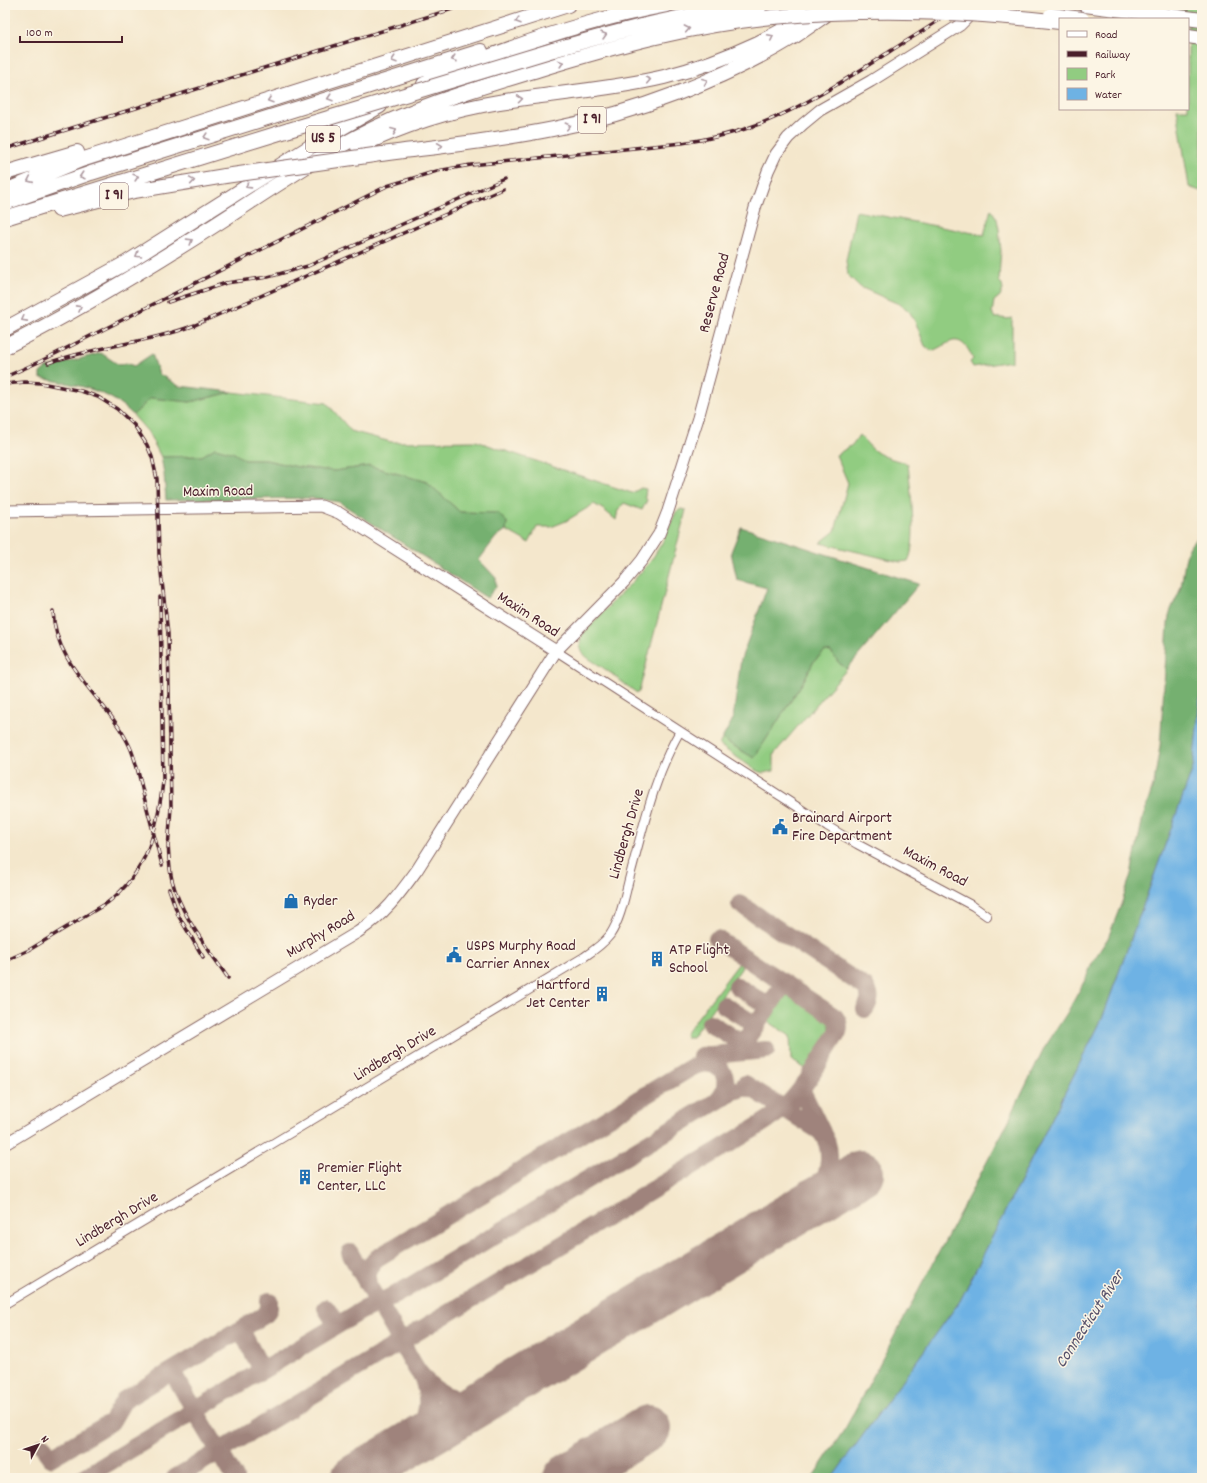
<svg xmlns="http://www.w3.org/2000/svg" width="1207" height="1483" font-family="Dekko,sans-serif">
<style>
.green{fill:#91cc81;stroke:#6e7656}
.forest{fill:#74b06f;stroke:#5f684d}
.water{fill:#6eb2e4;stroke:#5c6888}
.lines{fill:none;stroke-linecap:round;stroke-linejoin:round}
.taxiway{stroke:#9f837c;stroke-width:18}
.runway{stroke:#9f837c;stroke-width:46}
.street-casing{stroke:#866563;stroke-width:10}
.secondary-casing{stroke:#866563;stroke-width:13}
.highway-casing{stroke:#866563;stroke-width:16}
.street{stroke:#fff;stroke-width:8}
.secondary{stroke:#fff;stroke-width:11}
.highway{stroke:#fff;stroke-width:14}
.rail-casing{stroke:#4a1f2b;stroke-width:3.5}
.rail{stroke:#fcf5e5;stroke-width:2;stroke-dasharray:6;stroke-linecap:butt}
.highway-bridge-casing{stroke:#866563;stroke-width:16;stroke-linecap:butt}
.highway-bridge{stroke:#fff;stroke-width:14}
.oneway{stroke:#ae9aa0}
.labels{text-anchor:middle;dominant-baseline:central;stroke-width:3;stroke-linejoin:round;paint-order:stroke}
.shield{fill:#fcf5e5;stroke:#7f5f63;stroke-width:1}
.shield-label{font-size:15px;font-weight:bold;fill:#4a1f2b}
.street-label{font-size:16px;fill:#4a1f2b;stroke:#fcf5e5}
.poi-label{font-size:16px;fill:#4a1f2b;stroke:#fcf5e5;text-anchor:start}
.water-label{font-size:17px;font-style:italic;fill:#57526c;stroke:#fcf5e5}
</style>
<rect width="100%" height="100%" fill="#fcf5e5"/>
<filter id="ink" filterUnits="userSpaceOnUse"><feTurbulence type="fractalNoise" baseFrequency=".025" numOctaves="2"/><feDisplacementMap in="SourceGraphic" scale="8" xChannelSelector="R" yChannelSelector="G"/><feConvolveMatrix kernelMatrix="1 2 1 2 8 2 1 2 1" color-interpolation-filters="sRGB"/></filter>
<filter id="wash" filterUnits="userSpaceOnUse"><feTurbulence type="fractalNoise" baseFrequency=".012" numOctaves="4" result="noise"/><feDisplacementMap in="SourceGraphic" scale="16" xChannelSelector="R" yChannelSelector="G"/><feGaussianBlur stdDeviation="0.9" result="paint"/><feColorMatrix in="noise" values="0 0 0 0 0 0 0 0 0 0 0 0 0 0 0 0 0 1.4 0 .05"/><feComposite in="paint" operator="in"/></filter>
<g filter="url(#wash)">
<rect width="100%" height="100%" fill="#f4e7cc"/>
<!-- green -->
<path class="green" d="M1161,5H1202V191H1200L1189,187L1177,109H1188V19H1164Z
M991,209L997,219L999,229L1001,251L1000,262L999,281L1002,284L1003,290L1000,296L994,301L992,313L995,318C1002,317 1006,320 1012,318V361L973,367L970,362L973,359C970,352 964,339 953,341C949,342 937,349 932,351L925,346L915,321L909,311L901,305L860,287L848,275L846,261L856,211L984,235Z
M232,392L327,403L351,431L391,442L476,441L632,493L641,488L646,489L645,497L647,500L642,510L624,503L618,510L616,520L604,510L594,504L566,521L551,527H537L529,543L506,530L507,522L498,513L460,512L427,482L370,466L334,471L298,467L266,460H245L234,453L215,448L202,456L161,457L148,432L133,415L151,398L190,402Z
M859,435C865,440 869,447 875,451C884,458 898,460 908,464C910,486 918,543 908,561L900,562L820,543L835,531L848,483L836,455L852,445Z
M681,509L686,510L639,692L637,693C625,685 614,675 602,667C595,662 587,659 582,652C579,646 580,640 582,634L634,580L650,562L662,543L676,512Z
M825,651L831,652L839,663L847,669L774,754V771L763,773L757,771L719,745L722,739L754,758L803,682L814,661Z
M739,963L742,965L741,969L692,1037H686L685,1034Z
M782,992L787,993C797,1000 830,1016 830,1028C830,1038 812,1060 806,1069L791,1060L790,1036L763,1018L778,995Z"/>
<!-- forest -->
<path class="forest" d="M101,353L119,365L126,363L134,366L152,354L159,374L179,386L232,392L190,402L151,398L133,415C107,388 75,385 40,378V373L46,368Z
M215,448L234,453L245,460H266L298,467L334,471L370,466L427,482L460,512L498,513L507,522L506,530L496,537L479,560L496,578V587L487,598L339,502L313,498L166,500L164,474L161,457L202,456Z
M741,527L919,584L847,669L839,663L831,652L825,651L814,661L803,682L754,758L722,739L733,719L741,659L767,588L737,580L731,552Z
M1202,536V677L1193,768L1102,1019L960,1301L832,1478H812L846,1427L1007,1124L1043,1050L1067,1013L1086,978L1093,961L1108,938L1122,902L1131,874L1143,817L1154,783L1160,746L1168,624C1168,620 1169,616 1170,612C1173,603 1179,595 1181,586C1185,570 1183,542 1202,536Z"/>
<!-- water -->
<path class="water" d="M1202,677V1478H832L960,1301L1102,1019L1193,768Z"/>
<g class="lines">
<!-- taxiway -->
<path class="taxiway" d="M740,904L865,987C872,995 870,1001 865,1009
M737,986L763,1003L765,1006V1012
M724,1005L751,1022L752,1026V1031
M710,1023L752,1050
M736,1052L739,1050L784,984
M701,1056L766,1050
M745,1084L820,1131C834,1146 830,1173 820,1189C815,1197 808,1203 800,1209
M803,1085V1093L822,1132
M350,1253C366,1282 383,1310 399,1338C409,1355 418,1377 434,1388C453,1403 474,1400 495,1393
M368,1285C366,1274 369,1265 377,1258L692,1067C722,1053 737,1085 715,1102
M326,1308L337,1325
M237,1331H240L243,1334L259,1364L261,1367L266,1368
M174,1375L235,1478
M43,1446L50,1458L111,1422L124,1400L266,1314L269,1308V1301
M401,1450C425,1428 434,1408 422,1376
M83,1478L361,1311L397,1294L734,1091L746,1087L754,1090
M175,1478L742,1136C756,1127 772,1119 785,1107C807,1086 822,1057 838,1032C840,1026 839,1022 835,1017L717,939"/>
<!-- runway -->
<path class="runway" d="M354,1478L861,1173
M566,1478L648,1428"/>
</g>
</g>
<g filter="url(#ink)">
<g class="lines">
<defs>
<path id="street" d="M556,651L827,826L857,844L973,906L987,916
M5,1304L584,957C593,951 603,944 610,935C622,917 625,893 631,872C644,824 655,774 680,731"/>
<path id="secondary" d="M5,511L321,506L339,513L556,651
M5,1144L358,932C385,914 398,896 417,870L556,651L624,582L642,560L659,534L668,511L698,418L755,208L768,171L776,154L788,138L803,124L820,110L871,81L960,25L980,5"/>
<path id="highway" d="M1085,5L1202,20
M1188,36L1202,38
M553,50C622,30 690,12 761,5
M424,84C501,49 582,21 666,5
M358,147C403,125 450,110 499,102C554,93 610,90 664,77C696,69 728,57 758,43C777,34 795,22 815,14
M374,155C433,147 494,141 553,129C636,113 723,80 795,36C810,26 825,15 840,5
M5,173L77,152
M5,191L81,160L568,5
M5,203L91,173L481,51
M59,210L134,191L225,176
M5,218L289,130
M5,329L126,263L324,138L380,106
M5,347C75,312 141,272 207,230C256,199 304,165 355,138C413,107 475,89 537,70C615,46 692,25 773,17"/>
</defs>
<!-- street casing -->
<use href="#street" class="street-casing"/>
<!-- secondary casing -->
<use href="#secondary" class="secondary-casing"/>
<!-- highway casing -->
<use href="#highway" class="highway-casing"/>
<!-- street -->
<use href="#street" class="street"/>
<!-- secondary -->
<use href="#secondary" class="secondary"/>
<!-- highway -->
<use href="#highway" class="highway"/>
<defs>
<path id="rail" d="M5,149L465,5
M168,302L226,283L268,277L308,266L504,179
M48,363C96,346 148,343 195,325L503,189
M5,377L41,361L387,186L437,171L471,165L682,143C710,139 736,133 762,123C807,105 848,78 889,52C912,37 938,23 960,5
M5,384L25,382L41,383L81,391L98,397L117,409L134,425L147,445L152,457L157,479L159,555L168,634L171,807L168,849
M53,611C55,668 108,699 130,747C137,763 140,780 144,797C150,819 156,842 162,865
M168,843C169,856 169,868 172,880C181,916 208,948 228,978
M169,889L178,915L203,957
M5,961L29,950L107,903C148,872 157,830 163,782L160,597"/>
</defs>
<!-- rail casing -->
<use href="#rail" class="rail-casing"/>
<!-- rail -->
<use href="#rail" class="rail"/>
<defs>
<path id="highway-bridge" d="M1051,15L1082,19
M773,17C869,8 964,11 1060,22
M289,130L553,50
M225,176L374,155"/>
</defs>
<!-- highway-bridge casing -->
<use href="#highway-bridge" class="highway-bridge-casing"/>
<!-- highway-bridge -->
<use href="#highway-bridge" class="highway-bridge"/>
</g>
<!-- one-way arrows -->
<defs><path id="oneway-chevron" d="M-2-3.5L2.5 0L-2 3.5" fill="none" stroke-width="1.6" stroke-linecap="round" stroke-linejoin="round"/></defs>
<g class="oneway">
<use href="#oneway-chevron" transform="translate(518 21) rotate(162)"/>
<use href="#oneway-chevron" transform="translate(687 29) rotate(-11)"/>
<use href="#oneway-chevron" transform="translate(604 35) rotate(-16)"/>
<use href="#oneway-chevron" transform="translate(771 37) rotate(-27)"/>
<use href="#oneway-chevron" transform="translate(454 59) rotate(162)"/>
<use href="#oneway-chevron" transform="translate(394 60) rotate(162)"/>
<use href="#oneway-chevron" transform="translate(561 63) rotate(-17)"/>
<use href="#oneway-chevron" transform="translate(648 80) rotate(-12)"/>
<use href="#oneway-chevron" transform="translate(705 81) rotate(-23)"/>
<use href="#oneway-chevron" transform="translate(330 98) rotate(162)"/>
<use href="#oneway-chevron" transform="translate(520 99) rotate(-7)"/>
<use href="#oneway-chevron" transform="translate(270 100) rotate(162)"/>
<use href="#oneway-chevron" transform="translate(568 126) rotate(-13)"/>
<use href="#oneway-chevron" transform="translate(394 131) rotate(-22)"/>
<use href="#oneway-chevron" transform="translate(206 137) rotate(163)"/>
<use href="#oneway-chevron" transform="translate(440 146) rotate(-8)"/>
<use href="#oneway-chevron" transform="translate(82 176) rotate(162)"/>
<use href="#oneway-chevron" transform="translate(136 177) rotate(-17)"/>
<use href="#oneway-chevron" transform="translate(30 180) rotate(156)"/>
<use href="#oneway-chevron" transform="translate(192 181) rotate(-9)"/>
<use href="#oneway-chevron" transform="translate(248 186) rotate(148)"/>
<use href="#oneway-chevron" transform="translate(190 241) rotate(-32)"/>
<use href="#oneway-chevron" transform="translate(138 255) rotate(149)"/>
<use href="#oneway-chevron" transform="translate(79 308) rotate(-29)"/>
<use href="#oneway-chevron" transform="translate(24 319) rotate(152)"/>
</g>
</g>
<!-- icons -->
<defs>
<symbol id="civic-bare" viewBox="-9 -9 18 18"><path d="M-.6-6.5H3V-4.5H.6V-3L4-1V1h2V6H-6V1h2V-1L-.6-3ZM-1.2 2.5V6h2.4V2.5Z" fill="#1f6fb2" stroke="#fcf5e5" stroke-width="2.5" paint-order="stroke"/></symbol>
<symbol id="shop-bare" viewBox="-9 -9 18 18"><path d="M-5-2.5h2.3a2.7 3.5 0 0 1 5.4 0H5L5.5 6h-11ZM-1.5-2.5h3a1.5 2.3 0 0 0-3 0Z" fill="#1f6fb2" stroke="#fcf5e5" stroke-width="2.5" paint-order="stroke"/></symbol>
<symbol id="building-bare" viewBox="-9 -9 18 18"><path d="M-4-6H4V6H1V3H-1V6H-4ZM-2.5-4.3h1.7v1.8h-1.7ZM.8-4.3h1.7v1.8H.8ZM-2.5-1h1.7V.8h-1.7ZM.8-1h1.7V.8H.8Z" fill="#1f6fb2" stroke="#fcf5e5" stroke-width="2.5" paint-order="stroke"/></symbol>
</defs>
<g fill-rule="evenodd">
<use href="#civic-bare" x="769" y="816" width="22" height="22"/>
<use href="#shop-bare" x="280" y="890" width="22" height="22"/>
<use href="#civic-bare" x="443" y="944" width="22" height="22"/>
<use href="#building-bare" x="646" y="948" width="22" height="22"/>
<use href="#building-bare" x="591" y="983" width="22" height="22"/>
<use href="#building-bare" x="294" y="1166" width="22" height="22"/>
</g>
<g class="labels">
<!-- shield labels -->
<g class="shield">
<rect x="578" y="107" width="28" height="26" rx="3"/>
<rect x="306" y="126" width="34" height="26" rx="3"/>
<rect x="100" y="183" width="28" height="26" rx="3"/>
</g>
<g class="shield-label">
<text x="592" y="120">I 91</text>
<text x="323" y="139">US 5</text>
<text x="114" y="196">I 91</text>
</g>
<!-- street labels -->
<g class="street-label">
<text transform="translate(715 293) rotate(-75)">Reserve Road</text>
<text transform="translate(218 492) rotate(-1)">Maxim Road</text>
<text transform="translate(528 615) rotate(33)">Maxim Road</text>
<text transform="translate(627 834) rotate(-74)">Lindbergh Drive</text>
<text transform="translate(935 867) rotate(28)">Maxim Road</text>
<text transform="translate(321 935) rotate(-31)">Murphy Road</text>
<text transform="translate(395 1054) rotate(-31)">Lindbergh Drive</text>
<text transform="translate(117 1220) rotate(-31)">Lindbergh Drive</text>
</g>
<!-- poi labels -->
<g class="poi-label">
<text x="792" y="818">Brainard Airport<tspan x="792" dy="18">Fire Department</tspan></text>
<text x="303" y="901">Ryder</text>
<text x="466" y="946">USPS Murphy Road<tspan x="466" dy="18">Carrier Annex</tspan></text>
<text x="669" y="950">ATP Flight<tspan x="669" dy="18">School</tspan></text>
<text x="590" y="985" text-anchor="end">Hartford<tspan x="590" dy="18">Jet Center</tspan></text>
<text x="317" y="1168">Premier Flight<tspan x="317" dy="18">Center, LLC</tspan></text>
</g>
<!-- water labels -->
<g class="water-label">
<text transform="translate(1091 1320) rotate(-57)">Connecticut River</text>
</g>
</g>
<!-- margin -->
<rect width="1207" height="1483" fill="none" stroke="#fcf5e5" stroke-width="20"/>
<!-- legend -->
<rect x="1059" y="18" width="130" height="92" fill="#fcf5e5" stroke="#b59f9b"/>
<rect x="1067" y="31" width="20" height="6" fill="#ffffff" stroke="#b59f9b"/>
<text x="1095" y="38" font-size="12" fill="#4a1f2b">Road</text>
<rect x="1067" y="51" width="20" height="6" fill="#4a1f2b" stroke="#b59f9b"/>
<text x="1095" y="58" font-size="12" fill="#4a1f2b">Railway</text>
<rect x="1067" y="68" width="20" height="12" fill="#91cc81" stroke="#b59f9b"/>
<text x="1095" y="78" font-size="12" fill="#4a1f2b">Park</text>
<rect x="1067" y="88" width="20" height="12" fill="#6eb2e4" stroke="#b59f9b"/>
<text x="1095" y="98" font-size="12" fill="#4a1f2b">Water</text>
<!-- north arrow -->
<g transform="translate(38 1445) rotate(50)" stroke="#fcf5e5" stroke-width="3" paint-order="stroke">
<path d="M0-3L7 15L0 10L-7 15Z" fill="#4a1f2b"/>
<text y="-6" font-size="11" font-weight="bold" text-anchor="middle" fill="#4a1f2b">N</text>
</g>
<!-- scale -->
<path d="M20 36v6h102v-6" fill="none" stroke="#4a1f2b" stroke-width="2"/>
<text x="26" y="36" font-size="12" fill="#4a1f2b" stroke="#fcf5e5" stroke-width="3" paint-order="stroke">100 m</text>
</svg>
